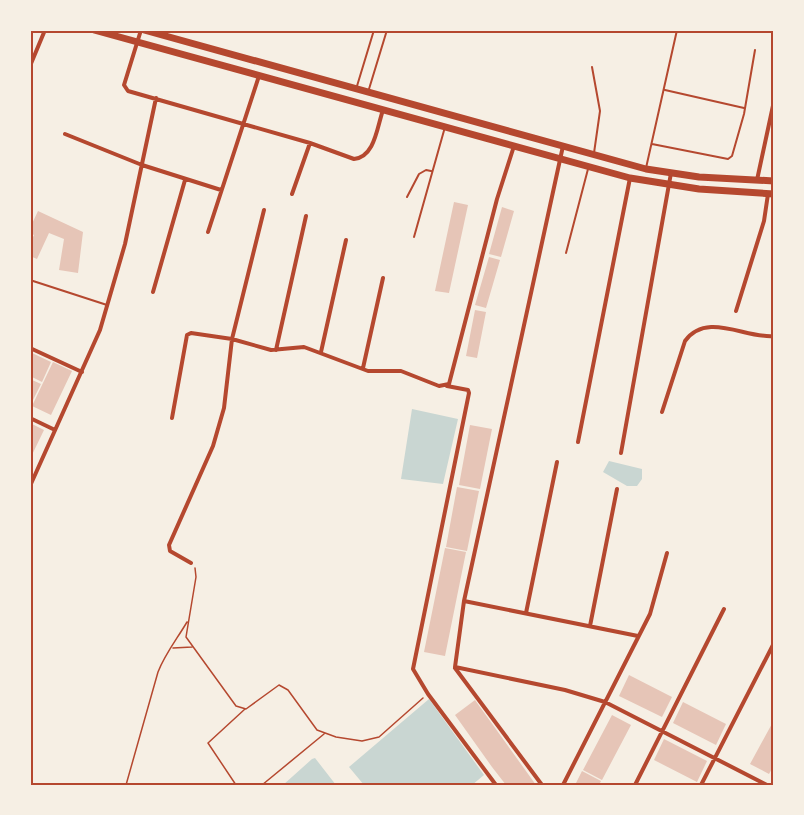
<svg xmlns="http://www.w3.org/2000/svg" width="804" height="815" font-family="Literata,serif">
<style>
.water{fill:#c9d6d2}
.building{fill:#e6c5b7}
.lines{fill:none;stroke-linecap:round;stroke-linejoin:round}
.path{stroke:#b5482f;stroke-width:1.5}
.service{stroke:#b5482f;stroke-width:2}
.minor{stroke:#b5482f;stroke-width:4}
.trunk{stroke:#b5482f;stroke-width:7}
.neatline{fill:none;stroke:#b5482f;stroke-width:2}
</style>
<rect width="100%" height="100%" fill="#f6efe4"/>
<!-- water -->
<path class="water" d="M412,409L458,419L443,484L401,479Z
M609,461L642,469V479L637,486H627L603,472Z
M429,699L484,775L472,785H364L349,767Z
M315,758L336,785H283L312,759Z"/>
<!-- building -->
<path class="building" d="M454,202L468,205L449,293L435,291Z
M502,207L514,211L501,257L489,254Z
M38,211L83,232L78,273L59,270L64,239L49,233L37,259L30,256V243L34,235L30,233V228Z
M489,257L500,260L486,308L475,305Z
M475,310L486,312L477,358L466,356Z
M30,352L51,362L42,382L30,376Z
M53,362L72,371L51,415L32,406Z
M30,379L41,384L30,406Z
M30,423L44,430L30,459Z
M470,425L492,429L480,489L459,485Z
M457,487L479,491L467,551L446,547Z
M445,548L466,552L445,656L424,652Z
M629,675L672,697L662,717L619,696Z
M475,700L513,753L536,785H506L492,767L455,715Z
M683,702L726,724L716,745L673,723Z
M612,715L631,725L602,780L583,770Z
M774,720V765L769,774L750,764Z
M664,739L707,761L697,782L654,760Z
M582,771L601,781L599,785H575Z"/>
<g class="lines">
<!-- path -->
<path class="path" d="M195,568L196,577L186,637L236,706L246,709L279,685L288,690L317,730L336,737L362,741L379,737L423,698
M173,648L192,647
M126,785L158,672C165,654 177,639 187,622
M236,785L208,743L245,709
M262,785L324,734"/>
<!-- service -->
<path class="service" d="M592,67L600,111L594,153
M357,86L374,30
M369,89L387,30
M665,90L744,108
M652,144L728,159L732,156L744,114L755,50
M646,168L677,30
M407,197L419,174L426,170L431,171
M414,237L445,127
M566,253L588,169
M30,280L107,305"/>
<!-- minor -->
<path class="minor" d="M141,30L124,85L128,91L310,143L354,159C375,157 377,127 383,110
M30,66L45,30
M65,134L142,165L221,190
M563,146L464,601L455,667L565,690L605,702L767,785
M757,180L774,101
M292,194L310,143
M208,232L259,76
M153,292L185,180
M736,311L764,221L768,194
M30,348L82,372
M276,350L306,216
M321,352L346,240
M363,368L383,278
M447,386L468,390L469,393L413,669L428,694L496,785
M662,412L685,341C707,311 746,339 774,336
M30,418L55,430
M172,418L187,335L191,333L232,339L271,350L304,347L368,371H401L439,386L449,384L497,199L514,146
M578,442L630,178
M621,453L671,173
M30,486L100,330L125,244L156,98
M191,563L170,551L169,545L213,446L224,408L232,339L264,210
M464,601L638,636
M526,613L557,462
M590,626L617,489
M455,668L542,785
M563,785L650,614L667,553
M635,785L724,609
M701,785L774,643"/>
<!-- trunk -->
<path class="trunk" d="M94,30L630,178L699,189L774,194
M144,30L646,169L699,177L774,181"/>
</g>
<!-- border -->
<rect width="804" height="815" fill="none" stroke="#f6efe4" stroke-width="63"/>
<rect x="32" y="32" width="740" height="752" class="neatline"/>
</svg>
